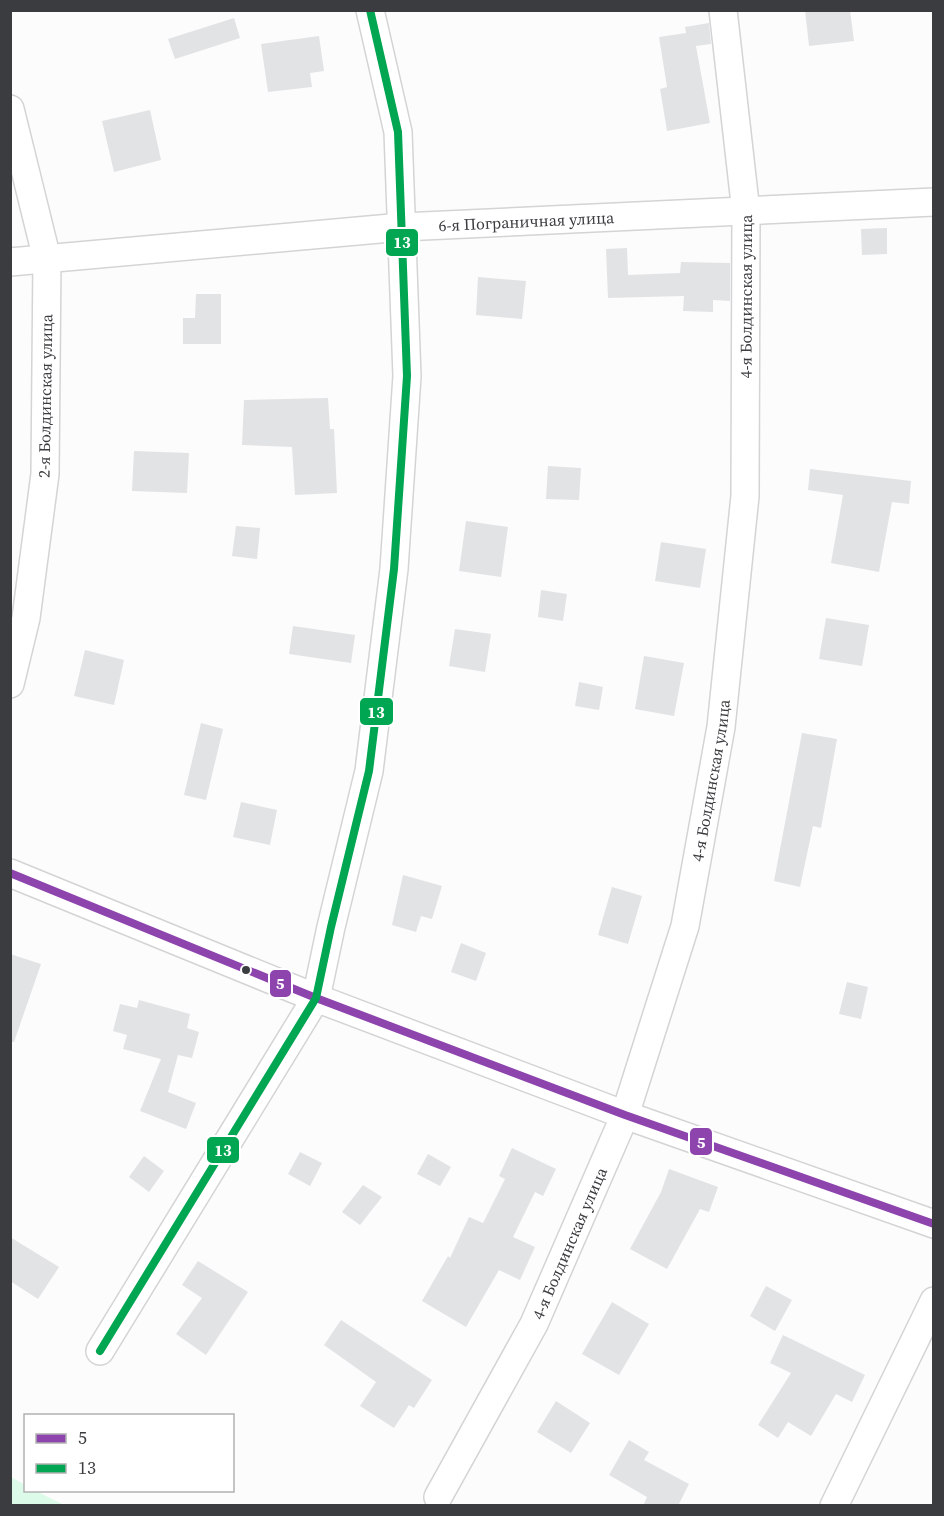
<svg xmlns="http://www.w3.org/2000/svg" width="944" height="1516" font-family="'Source Serif 4',serif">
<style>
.green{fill:#ddfbe9}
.building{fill:#e2e3e5}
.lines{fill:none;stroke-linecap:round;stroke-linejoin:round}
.street-casing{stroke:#d4d4d6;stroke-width:30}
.street{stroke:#fff;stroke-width:27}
.bus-1-casing{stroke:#fff;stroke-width:12}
.bus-2-casing{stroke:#fff;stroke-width:12}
.bus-1{stroke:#8e44ad;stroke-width:8}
.bus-2{stroke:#00a651;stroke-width:8}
.bus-dot{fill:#3b3c3f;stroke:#fff;stroke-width:2}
.labels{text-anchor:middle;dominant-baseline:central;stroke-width:5;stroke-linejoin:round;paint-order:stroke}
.street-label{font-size:16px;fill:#3b3c3f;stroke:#fff}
.line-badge{stroke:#fff;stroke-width:2}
.badge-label{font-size:16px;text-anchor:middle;font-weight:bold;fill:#fff}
</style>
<rect width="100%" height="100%" fill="#fcfcfc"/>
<!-- green -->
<path class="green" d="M11,1477L25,1485L26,1490L36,1491L64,1505H11Z"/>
<!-- building -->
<path class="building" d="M805,10H850L854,41L809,46Z
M234,18L240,38L175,59L168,39Z
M709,23L711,44L696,46L710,123L667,131L660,89L667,87L659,37L686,33L685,27Z
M319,36L324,71L310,73L312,87L268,92L261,44Z
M150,110L161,160L114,172L102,121Z
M887,228V254L862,255L861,229Z
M627,248L628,275L680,273L681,262L730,263V301L713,300V312L683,311L684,296L608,298L606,249Z
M478,277L526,281L522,319L476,315Z
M196,294H221V344H183V318H195Z
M328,398L330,429H334L337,493L295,495L292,447L242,445L244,400Z
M134,451L189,453L187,493L132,491Z
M548,466L581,468L579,500L546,499Z
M810,469L911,481L909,504L892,502L879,572L831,563L843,495L808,490Z
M466,521L508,527L501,577L459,571Z
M236,526L260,528L257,559L232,556Z
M661,542L706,549L700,588L655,581Z
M541,590L567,594L563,621L538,617Z
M826,618L869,625L862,666L819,659Z
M293,626L355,635L351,663L289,654Z
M455,629L491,634L485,672L449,666Z
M85,650L124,660L114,705L74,696Z
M644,656L684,663L674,716L635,709Z
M579,682L603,687L599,710L575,706Z
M201,723L223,729L206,800L184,795Z
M802,733L837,739L821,828L813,826L800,887L774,881Z
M241,802L277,810L270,845L233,837Z
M403,875L442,886L432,919L421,916L416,932L392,925Z
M612,887L642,896L628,944L598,935Z
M461,943L486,953L476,981L451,972Z
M10,954L41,964L14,1042H10Z
M847,982L868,987L861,1019L839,1014Z
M139,1000L190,1014L187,1028L199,1032L192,1058L178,1055L168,1092L196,1103L186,1129L140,1111L161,1059L123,1049L127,1035L113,1031L120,1004L137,1008Z
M512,1148L556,1169L543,1196L535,1192L513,1237L535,1247L520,1280L499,1270L466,1327L422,1301L448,1256L450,1258L469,1217L483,1223L505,1179L499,1176Z
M300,1152L322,1163L310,1186L288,1174Z
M428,1154L451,1167L440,1186L417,1174Z
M144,1156L164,1171L149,1192L129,1177Z
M669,1169L718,1187L709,1212L700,1209L667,1269L630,1249L661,1192Z
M363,1185L382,1197L360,1225L342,1212Z
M10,1237L59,1267L38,1299L10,1281Z
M198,1261L248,1292L206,1355L176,1334L202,1298L182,1285Z
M766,1286L792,1300L775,1331L750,1316Z
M612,1302L649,1324L619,1375L582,1354Z
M341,1320L432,1380L414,1408L409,1405L394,1428L360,1406L376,1382L324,1345Z
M783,1335L865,1375L852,1402L836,1394L811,1436L788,1422L778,1438L758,1425L791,1373L770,1363Z
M556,1401L590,1423L571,1453L537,1432Z
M629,1440L649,1452L644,1460L689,1484L678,1506H643L647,1497L609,1475Z"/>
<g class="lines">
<defs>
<g id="street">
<path d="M10,109L47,259L45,474L26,618L10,684"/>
<path id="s1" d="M10,262L402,227L934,202"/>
<path d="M10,873L316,998L625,1115L934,1224"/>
<path d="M100,1351L316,998L331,927L369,771L394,569L407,376L398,132L370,10"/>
<path id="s2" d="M438,1497L534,1324L625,1115L685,926L721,727L745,496L746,212L723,10"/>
<path d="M834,1506L934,1301"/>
</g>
</defs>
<!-- street casing -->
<use href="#street" class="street-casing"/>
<!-- street -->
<use href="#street" class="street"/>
<defs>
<path id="bus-1" d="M10,873L316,998L625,1115L934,1224"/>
<path id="bus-2" d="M100,1351L316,998L331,927L369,771L394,569L407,376L398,132L370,10"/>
</defs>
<!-- bus-1 casing -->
<use href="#bus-1" class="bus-1-casing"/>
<!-- bus-2 casing -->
<use href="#bus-2" class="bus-2-casing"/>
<!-- bus-1 -->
<use href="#bus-1" class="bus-1"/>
<!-- bus-2 -->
<use href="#bus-2" class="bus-2"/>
</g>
<!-- markers -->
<circle class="bus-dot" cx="246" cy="970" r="5"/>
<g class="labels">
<!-- street labels -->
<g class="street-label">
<text stroke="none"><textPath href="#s1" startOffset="518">6-я Пограничная улица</textPath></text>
<text stroke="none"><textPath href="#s2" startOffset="1258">4-я Болдинская улица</textPath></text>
<text transform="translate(45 396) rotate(-89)">2-я Болдинская улица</text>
<text stroke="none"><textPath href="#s2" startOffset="772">4-я Болдинская улица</textPath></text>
<text stroke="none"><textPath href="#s2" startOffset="286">4-я Болдинская улица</textPath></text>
</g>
</g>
<g class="line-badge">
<rect x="385" y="228" width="34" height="29" rx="6" fill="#00a651"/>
<rect x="359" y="697" width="35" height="29" rx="6" fill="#00a651"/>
<rect x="269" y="969" width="23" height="29" rx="6" fill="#8e44ad"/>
<rect x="689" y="1127" width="24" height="29" rx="6" fill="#8e44ad"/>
<rect x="206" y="1136" width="34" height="28" rx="6" fill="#00a651"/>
</g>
<g class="badge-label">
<text x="402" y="248">13</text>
<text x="376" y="718">13</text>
<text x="280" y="989">5</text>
<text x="701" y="1148">5</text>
<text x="223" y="1156">13</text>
</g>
<!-- border -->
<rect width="944" height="1516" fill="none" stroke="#3b3c3f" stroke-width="24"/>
<!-- legend -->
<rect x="24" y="1414" width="210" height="78" fill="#ffffff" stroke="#b1b1b2" stroke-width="1.5"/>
<rect x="36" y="1434" width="30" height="9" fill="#8e44ad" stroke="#b1b1b2" stroke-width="1.5"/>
<text x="78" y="1444" font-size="18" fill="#3b3c3f">5</text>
<rect x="36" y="1464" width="30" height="9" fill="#00a651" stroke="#b1b1b2" stroke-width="1.5"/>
<text x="78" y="1474" font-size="18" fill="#3b3c3f">13</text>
</svg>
